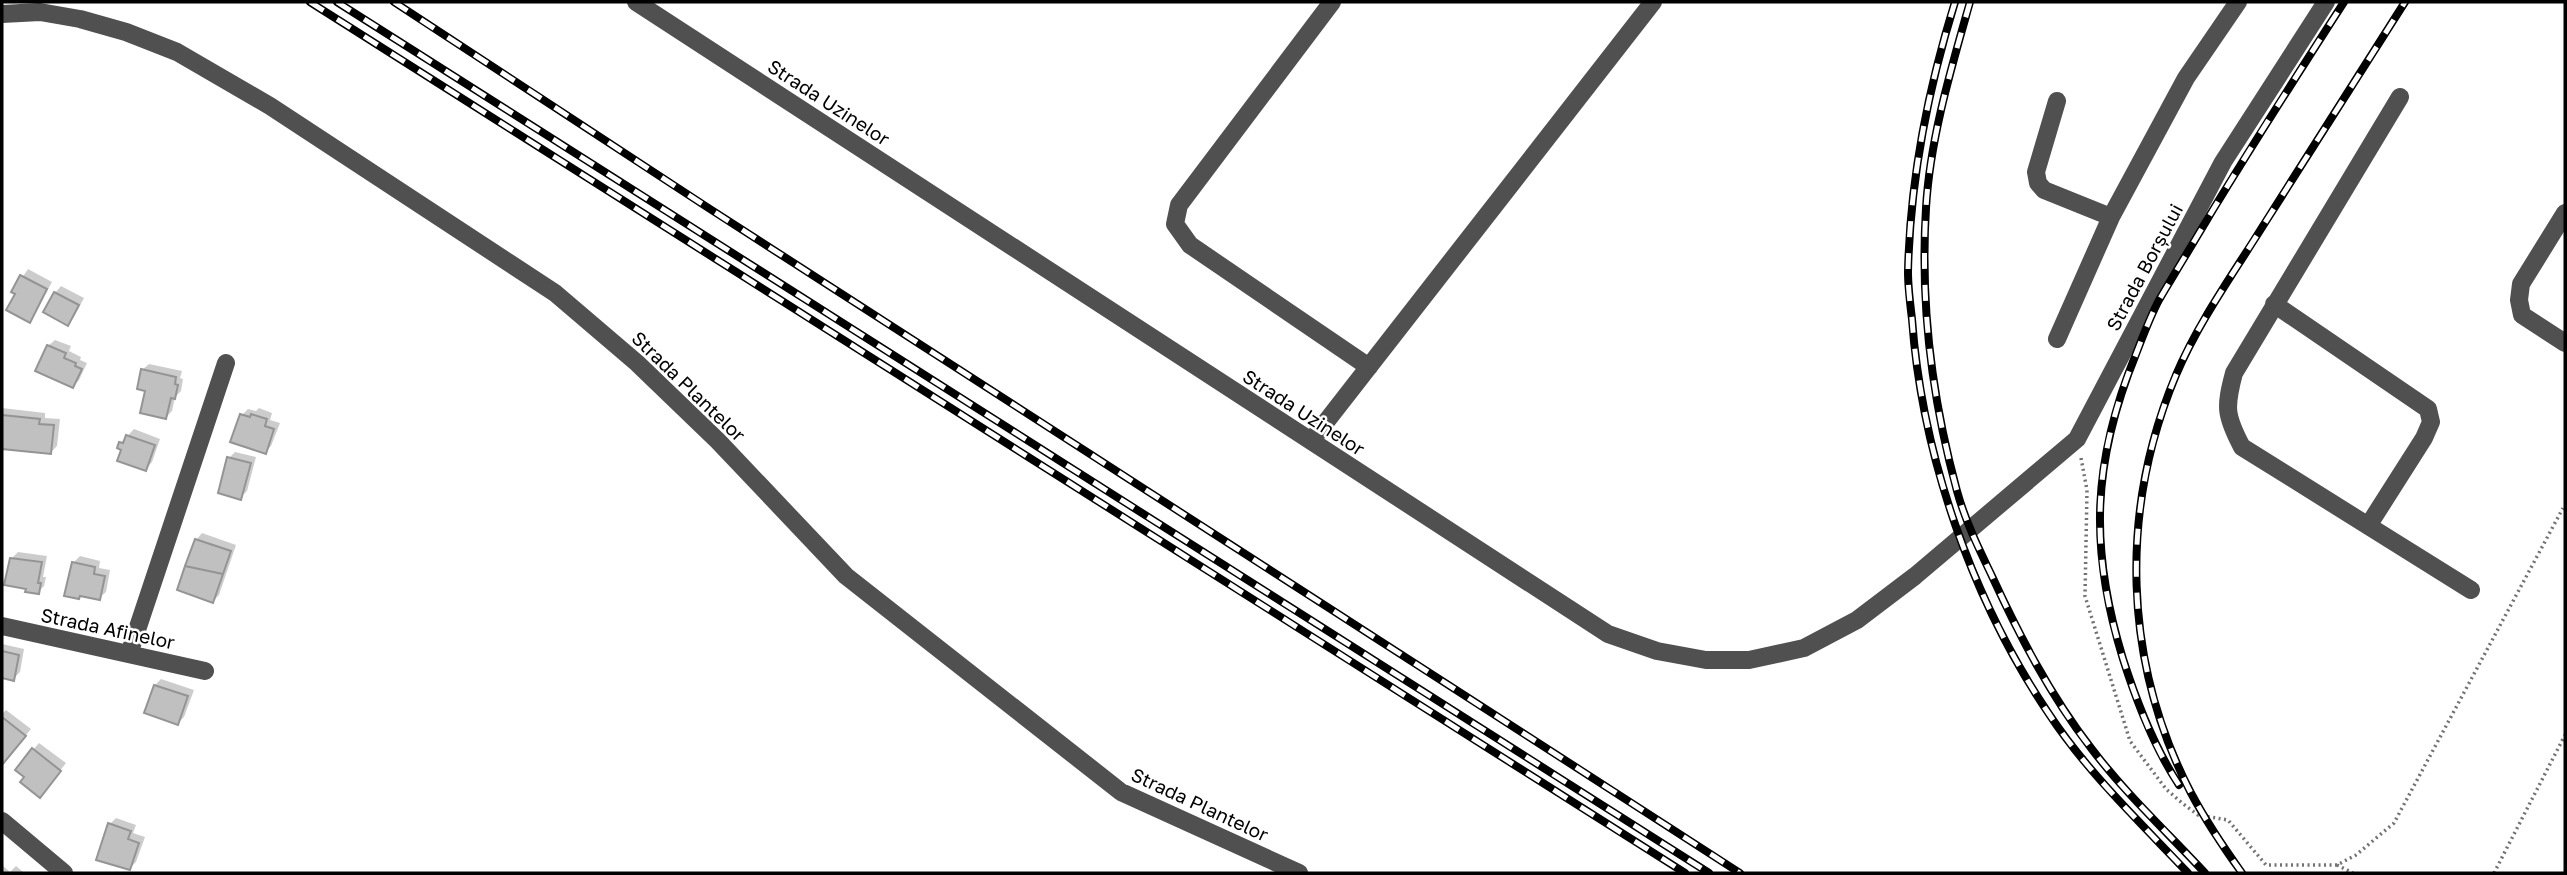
<svg xmlns="http://www.w3.org/2000/svg" width="2567" height="875" font-family="'Golos Text',sans-serif">
<style>
.shadow{fill:#0003}
.building{fill:#c0c0c0;stroke:#949494;stroke-width:2}
.lines{fill:none;stroke-linecap:round;stroke-linejoin:round}
.path{stroke:#727272;stroke-width:3.5;stroke-dasharray:2 3.5;stroke-linecap:butt}
.minor{stroke:#505050;stroke-width:18}
.rail-casing{stroke:#000;stroke-width:8}
.rail{stroke:#fff;stroke-width:5;stroke-dasharray:16;stroke-linecap:butt}
.labels{text-anchor:middle;dominant-baseline:central;stroke-width:5;stroke-linejoin:round;paint-order:stroke}
.street-label{font-size:19px;fill:#000;stroke:#fff}
</style>
<rect width="100%" height="100%" fill="#fff"/>
<!-- shadow -->
<path class="shadow" d="M28,269L52,282L35,314L29,320L17,293L13,291Z
M61,286L84,298L74,317L68,323L55,293Z
M55,340L71,346L69,351L81,357L80,360L87,363L79,380L73,386L48,346Z
M149,364L182,371L180,378L183,379L181,391L175,397L172,411L166,417L147,390L142,370Z
M2,408L45,413V418L60,419L57,446L51,452L2,447Z
M259,408L272,413L270,420L280,423L271,446L265,452L242,415L248,409L256,411Z
M134,429L160,439L152,462L146,469L123,449L121,443Z
M235,452L256,457L247,491L240,498L229,458Z
M202,533L236,545L219,595L213,601L196,540Z
M18,552L47,556L43,577H46L44,586L38,592L11,559Z
M80,556L100,561L99,568L110,570L106,592L99,598L73,563Z
M2,644L24,649L20,672L13,679L2,676Z
M161,679L194,690L184,717L178,723L155,685Z
M6,710L31,729L2,764V714Z
M39,743L66,763L46,789L17,769Z
M116,818L136,825L133,833L145,837L136,862L130,868L110,824Z
M2,865L10,872L16,866L23,872L2,873Z"/>
<!-- building -->
<path class="building" d="M20,275L47,289L30,323L6,310L15,294L11,292Z
M54,292L79,305L68,326L43,312Z
M47,345L66,353L64,358L76,363L75,366L82,369L73,388L35,371Z
M141,369L176,377L175,384L178,385L175,399L171,398L166,419L140,413L145,391L137,389Z
M240,414L250,417L251,414L267,419L265,426L274,429L266,454L230,442Z
M2,415L40,419L39,424L54,425L51,454L2,449Z
M126,435L155,445L146,471L117,461L121,450L117,448L119,442L123,443Z
M227,457L251,463L241,500L218,493Z
M195,539L231,551L223,574L185,566Z
M10,558L42,562L38,583H41L39,594L25,592L26,589L4,585Z
M72,562L95,567L94,574L105,576L100,600L80,596L79,599L64,596Z
M185,566L223,574L213,603L177,590Z
M2,651L19,655L14,681L2,678Z
M154,685L188,696L178,725L144,713Z
M2,717L26,736L2,765Z
M32,748L61,771L40,798L20,782L24,777L15,770Z
M108,823L131,831L128,839L139,843L130,870L96,860Z"/>
<g class="lines">
<!-- path -->
<path class="path" d="M2081,458L2087,490L2085,596L2130,741L2166,789L2182,803L2198,815L2228,820L2266,865H2337L2356,855L2394,823L2563,508
M2337,865L2353,873
M2494,873L2565,735"/>
<!-- minor -->
<path class="minor" d="M636,2L1608,634L1657,651L1706,660H1749L1804,648L1857,620L1915,576L2077,439L2223,162L2326,2
M1332,2L1179,205L1175,224L1190,245L1369,367
M2,14L40,12L80,19L126,32L177,52L270,106L555,293L637,363L718,441L846,576L1121,792L1299,873
M2400,97L2234,373C2225,407 2225,415 2242,447L2471,590
M2057,101L2036,172L2038,183L2044,190L2111,217
M2565,213L2521,284L2519,300L2522,315L2565,343
M2274,304L2428,409L2431,422L2424,438L2368,526
M2057,339L2111,217L2186,78L2238,2
M1311,441L1653,2
M2,626L205,671
M129,654L226,363
M2,821L64,873"/>
<defs>
<path id="rail" d="M310,2L1685,873
M337,2L1709,873
M394,2L710,209L1740,873
M1955,2C1928,89 1910,180 1908,272C1908,287 1910,303 1912,319C1922,456 1972,600 2049,714C2088,773 2140,822 2188,873
M1970,2C1951,69 1930,139 1926,208C1920,304 1932,399 1957,491C1965,520 1978,547 1991,574C2019,635 2050,695 2091,748C2125,793 2167,832 2205,873
M2179,785C2154,747 2137,703 2123,659C2089,548 2092,462 2136,354C2143,336 2150,317 2159,300C2176,271 2194,242 2211,213C2254,142 2299,72 2344,2
M2242,873C2224,848 2206,821 2191,793C2123,662 2119,511 2176,375C2198,323 2231,277 2261,229C2309,153 2357,78 2405,2"/>
</defs>
<!-- rail casing -->
<use href="#rail" class="rail-casing"/>
<!-- rail -->
<use href="#rail" class="rail"/>
</g>
<g class="labels">
<!-- street labels -->
<g class="street-label">
<text transform="translate(829 102) rotate(33)">Strada Uzinelor</text>
<text transform="translate(2144 267) rotate(-62)">Strada Borșului</text>
<text transform="translate(689 386) rotate(44)">Strada Plantelor</text>
<text transform="translate(1304 412) rotate(33)">Strada Uzinelor</text>
<text transform="translate(108 628) rotate(12)">Strada Afinelor</text>
<text transform="translate(1200 804) rotate(25)">Strada Plantelor</text>
</g>
</g>
<!-- border -->
<rect width="2567" height="875" fill="none" stroke="#000000" stroke-width="7"/>
</svg>
